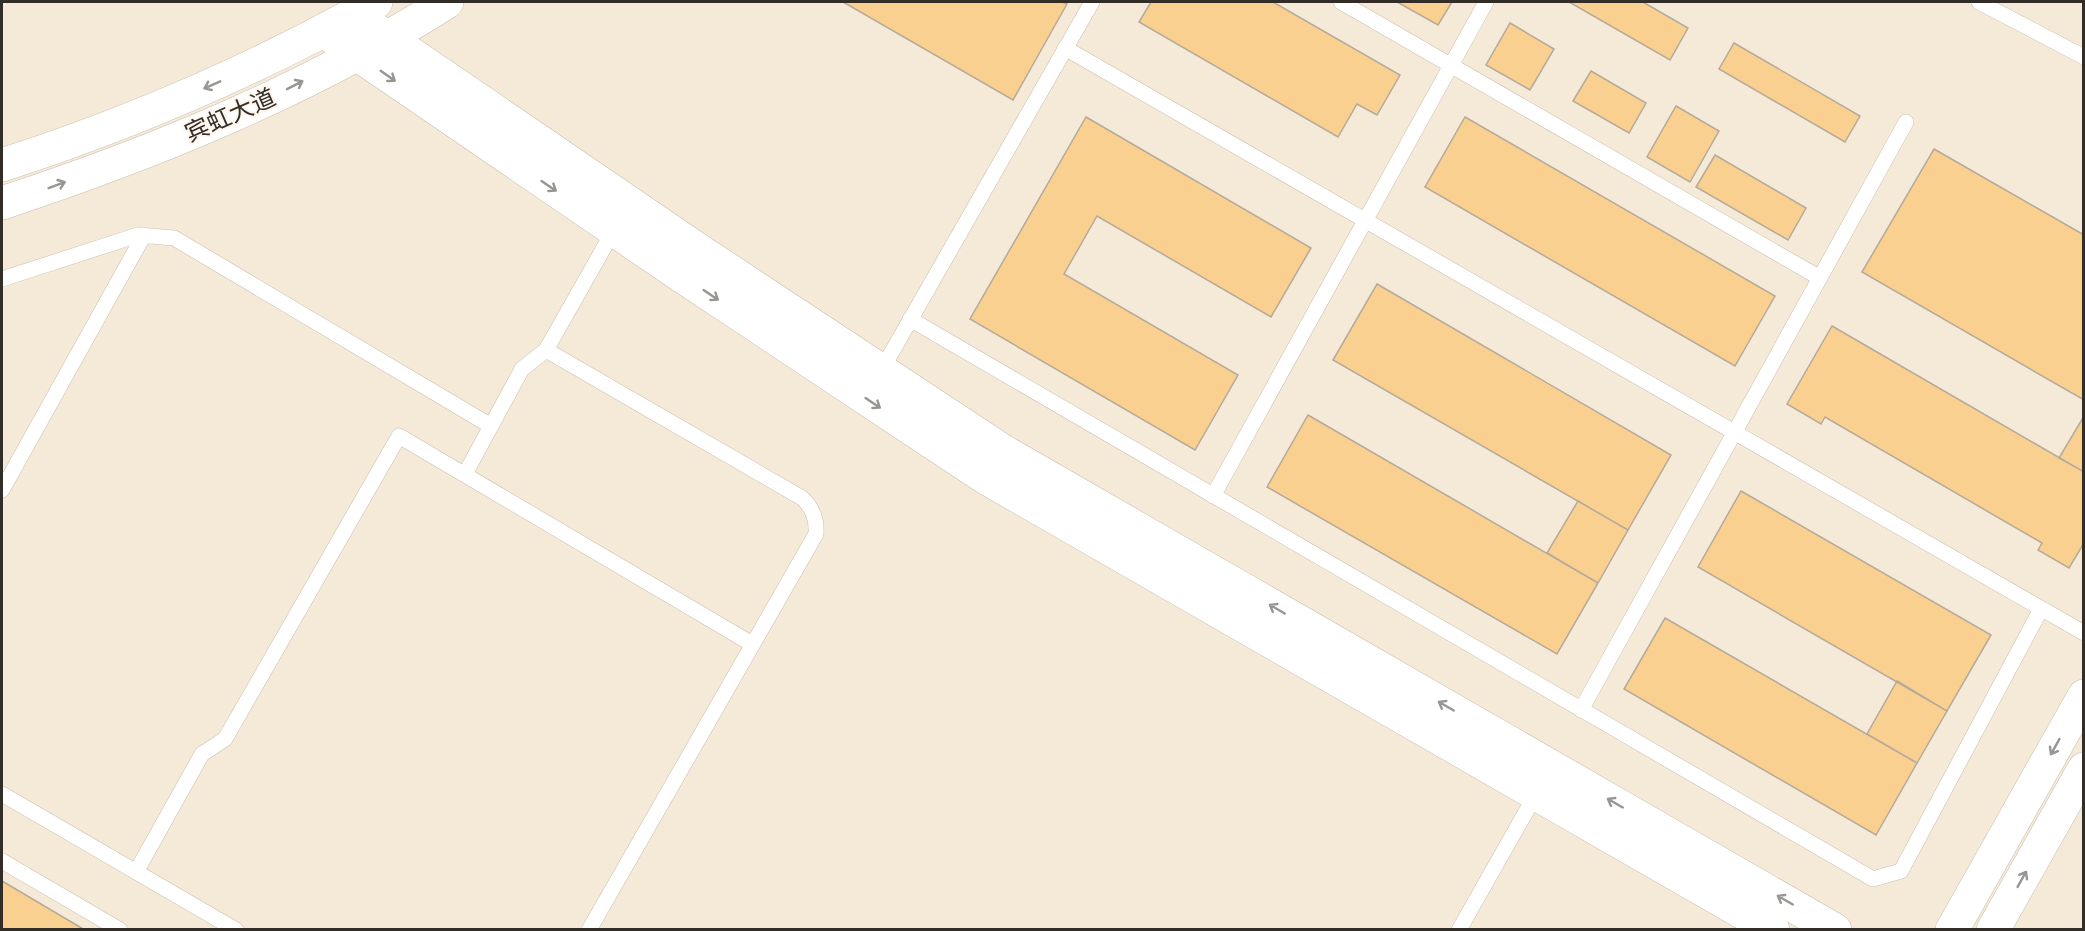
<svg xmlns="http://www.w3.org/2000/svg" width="2085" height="931" font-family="'Zilla Slab','Noto Sans SC',serif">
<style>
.building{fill:#fad090;stroke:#b5aa9a;stroke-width:1.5}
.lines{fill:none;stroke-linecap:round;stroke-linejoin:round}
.lane-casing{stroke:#cabead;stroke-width:16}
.secondary-casing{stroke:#cabead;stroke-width:34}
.lane{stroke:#fff;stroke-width:15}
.secondary{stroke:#fff;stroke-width:33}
.oneway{stroke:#989693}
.labels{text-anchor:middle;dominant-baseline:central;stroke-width:4.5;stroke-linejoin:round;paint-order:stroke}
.street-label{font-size:24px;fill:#322d27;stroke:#fff7ed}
</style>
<rect width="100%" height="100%" fill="#f5e9d8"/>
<!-- building -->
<path class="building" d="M843,2H1062L1067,4L1013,100Z
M1151,2H1273L1400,75L1377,115L1357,104L1338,137L1139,22Z
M1397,2H1452L1438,25Z
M1569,2H1643L1688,28L1670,60Z
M1510,23L1554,49L1530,90L1486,65Z
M1734,43L1860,116L1845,142L1719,69Z
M1591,71L1646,103L1629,133L1573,101Z
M1676,106L1719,131L1690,182L1647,157Z
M1086,117L1311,248L1271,317L1097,216L1064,274L1238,375L1195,450L970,319Z
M1465,117L1775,296L1735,366L1425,187Z
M1934,149L2084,235V400L1862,272Z
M1715,155L1806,208L1788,240L1696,187Z
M1377,284L1671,455L1628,530L1333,360Z
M1832,326L2084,472V543L2069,568L2038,550L2042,543L1825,417L1821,424L1787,404Z
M1308,415L1598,583L1557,654L1267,487Z
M2084,416V472L2059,458Z
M1741,491L1991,635L1947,711L1698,567Z
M1578,501L1628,530L1598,583L1547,553Z
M1665,618L1917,763L1876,835L1624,689Z
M1897,681L1947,711L1917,763L1867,734Z
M2,881L85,930H2Z"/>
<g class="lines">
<defs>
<path id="lane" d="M1341,2L1820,278
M1979,2L2084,57
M1065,48L2084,633
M2,279L138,235L174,238L491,426
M910,319L1873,879L1901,871L2041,609
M546,350L802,498C813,508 817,519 816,534L589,930
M881,371L1092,2
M465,474L522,369L546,350L614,230
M2,490L144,235
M1213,496L1486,2
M1581,710L1906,122
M2,794L236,930
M2,861L120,930
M136,872L202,754L225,739L399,436L752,644
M1459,930L1536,794"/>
<path id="secondary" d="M353,14L697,249L1003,451L1835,930
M323,31L680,275L986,478L1773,930
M2,165C132,123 257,69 376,2
M2,203C157,152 309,89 447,2
M1952,930L2084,696
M1993,930L2084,769"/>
</defs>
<!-- lane casing -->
<use href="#lane" class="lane-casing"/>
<!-- secondary casing -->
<use href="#secondary" class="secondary-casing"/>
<!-- lane -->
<use href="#lane" class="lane"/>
<!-- secondary -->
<use href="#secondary" class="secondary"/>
</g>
<!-- one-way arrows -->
<defs><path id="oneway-shaft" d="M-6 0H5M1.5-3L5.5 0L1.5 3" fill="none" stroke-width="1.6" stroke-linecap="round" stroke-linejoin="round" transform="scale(1.5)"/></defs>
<g class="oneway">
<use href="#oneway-shaft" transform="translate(388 76) rotate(35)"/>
<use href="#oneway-shaft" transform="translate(212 85) rotate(156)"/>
<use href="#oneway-shaft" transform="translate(295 85) rotate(-27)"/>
<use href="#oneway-shaft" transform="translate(57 185) rotate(-20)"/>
<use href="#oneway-shaft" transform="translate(549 186) rotate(34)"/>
<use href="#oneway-shaft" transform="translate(711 295) rotate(34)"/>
<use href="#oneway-shaft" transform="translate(873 403) rotate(34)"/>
<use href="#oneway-shaft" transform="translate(1277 609) rotate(-150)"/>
<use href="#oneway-shaft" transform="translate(1446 706) rotate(-150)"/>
<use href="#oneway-shaft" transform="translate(2055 747) rotate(119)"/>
<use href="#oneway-shaft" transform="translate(1615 803) rotate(-150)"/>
<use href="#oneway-shaft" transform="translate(2022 879) rotate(-61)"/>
<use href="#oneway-shaft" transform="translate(1785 900) rotate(-150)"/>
</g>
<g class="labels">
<!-- street labels -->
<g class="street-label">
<text transform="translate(230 115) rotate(-24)">宾虹大道</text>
</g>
</g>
<!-- border -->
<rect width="2085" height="931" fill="none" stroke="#322d27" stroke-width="6"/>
</svg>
